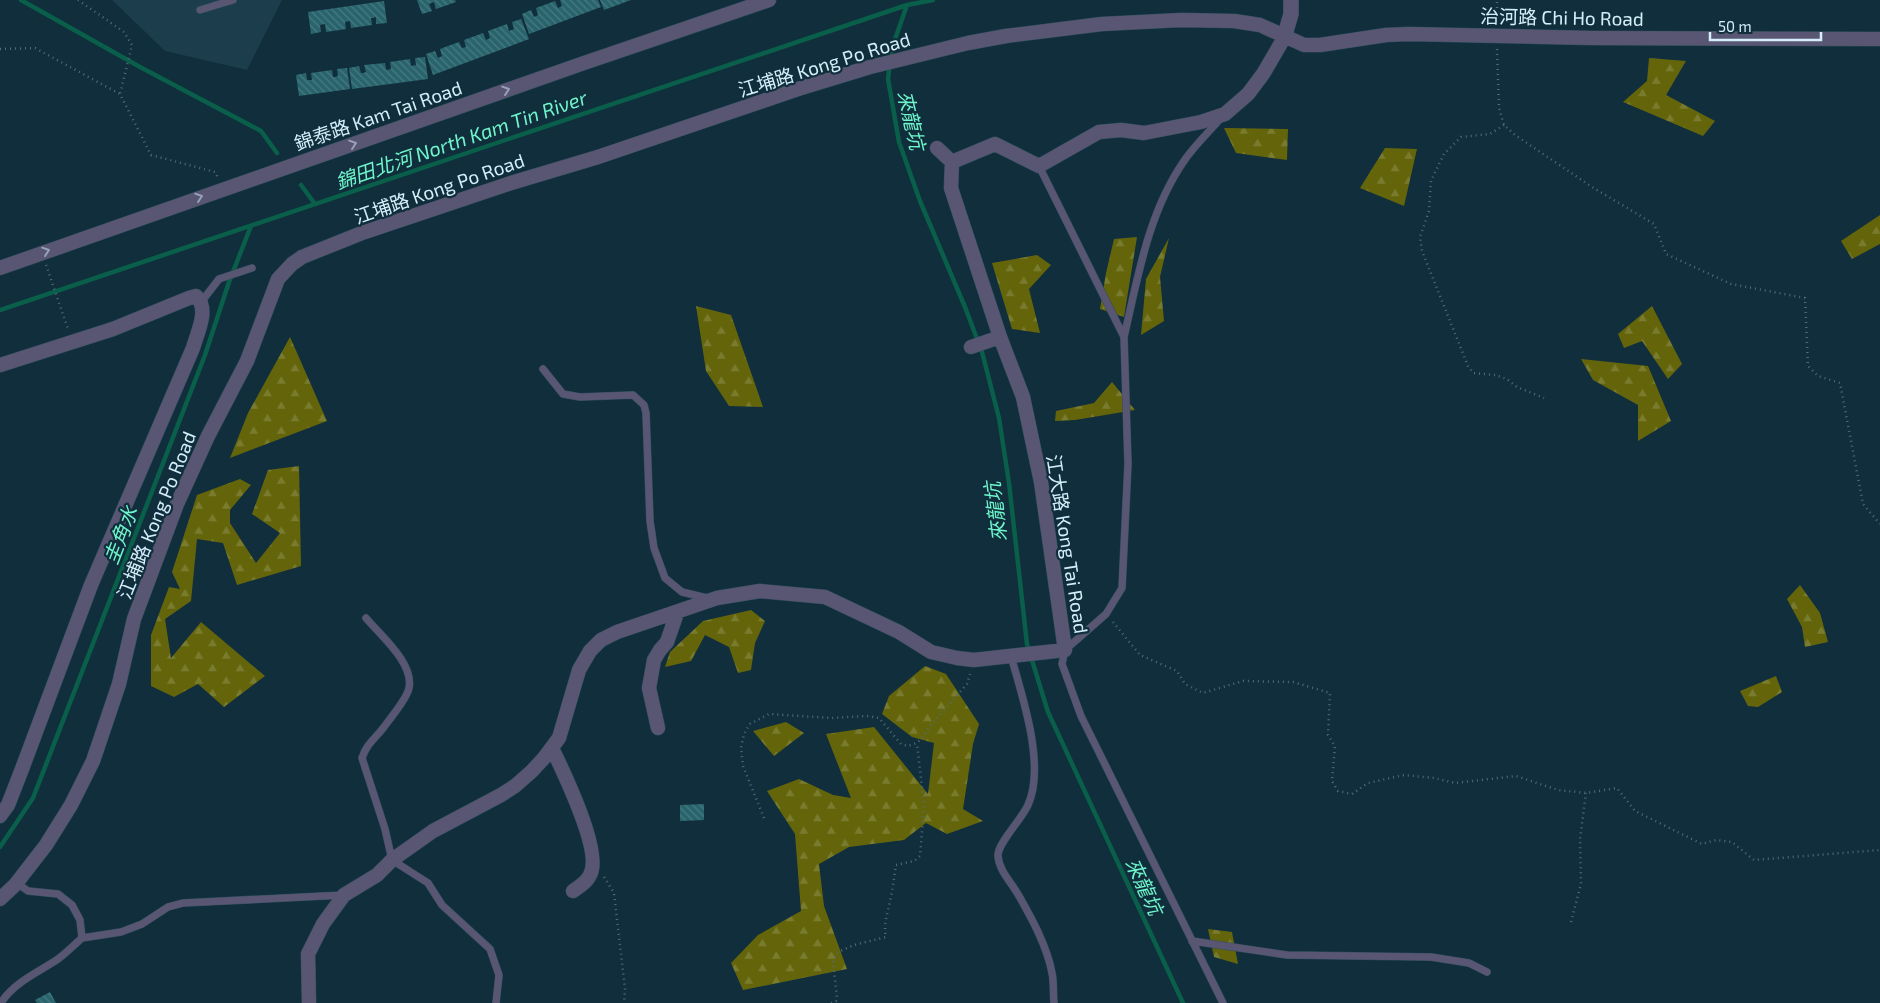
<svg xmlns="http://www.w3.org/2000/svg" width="1880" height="1003" font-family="'Exo 2','Noto Sans TC',sans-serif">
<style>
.built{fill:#1b3d4c}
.forest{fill:url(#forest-firs)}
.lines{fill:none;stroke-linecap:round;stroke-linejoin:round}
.stream{stroke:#095f49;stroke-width:4.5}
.building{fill:url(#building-back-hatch)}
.service-casing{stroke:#304d5b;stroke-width:8}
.minor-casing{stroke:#304d5b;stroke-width:15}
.tertiary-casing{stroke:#304d5b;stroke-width:16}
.path{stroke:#516d7b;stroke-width:2.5;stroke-dasharray:1 4;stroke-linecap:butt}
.service{stroke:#595674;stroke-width:7}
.minor{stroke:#595674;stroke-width:14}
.tertiary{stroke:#595674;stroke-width:15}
.oneway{stroke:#97a2b8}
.labels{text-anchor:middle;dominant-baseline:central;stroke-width:4.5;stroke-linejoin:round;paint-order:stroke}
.street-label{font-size:19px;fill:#d5eefc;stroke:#102e3c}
.water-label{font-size:20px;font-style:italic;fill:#6ff5cb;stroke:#102e3c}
</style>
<defs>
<pattern id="forest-firs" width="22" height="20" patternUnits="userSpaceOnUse" patternTransform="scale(1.25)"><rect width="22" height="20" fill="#64650a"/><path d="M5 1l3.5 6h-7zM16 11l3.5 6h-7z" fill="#797b2f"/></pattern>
<pattern id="building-back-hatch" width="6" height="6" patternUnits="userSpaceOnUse" patternTransform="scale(1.25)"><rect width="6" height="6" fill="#29646d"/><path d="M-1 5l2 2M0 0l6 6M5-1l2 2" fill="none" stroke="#477a83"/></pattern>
</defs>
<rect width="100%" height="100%" fill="#102e3c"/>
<!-- built -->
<path class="built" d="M112,0H282L247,70L165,51Z"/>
<!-- forest -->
<path class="forest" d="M1649,58L1686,61L1666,95L1715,121L1703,136L1623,102L1647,81Z
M1224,128L1288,129L1287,160L1236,153Z
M1385,148L1417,149L1404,206L1360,188Z
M1880,215V244L1852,259L1841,241Z
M1137,237L1124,317L1100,309L1106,273L1114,239Z
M1169,238L1160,277L1164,321L1141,335L1146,279Z
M1037,255L1051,265L1029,289L1040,333L1012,329L992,263Z
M696,306L731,315L763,407L729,406L706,371Z
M1652,306L1682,364L1668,379L1642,341L1624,348L1618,334Z
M290,337L327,421L230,458L248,413Z
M1581,359L1648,366L1671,421L1638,441V405L1593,380Z
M1112,382L1135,410L1075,420L1055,421L1056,411L1094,403Z
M299,466L301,566L237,585L223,543L197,539L191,601L165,619L171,658L201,622L265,676L224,707L198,684L174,697L151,686V635L169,587L180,589L172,572L197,495L240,479L251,485L230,510V523L256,563L280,533L252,514L268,470Z
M1800,585L1820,613L1828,642L1805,647L1802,627L1787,599Z
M751,610L765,621L755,643L751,670L738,673L729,647L705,635L691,661L665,667L670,652L703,621Z
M925,666L946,674L979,724L973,744L963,809L983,821L947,834L926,823L904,840L849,847L819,864L824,906L847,969L743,990L731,963L758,935L801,911L795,834L767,791L799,779L833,795L851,798L826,734L874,727L928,794L934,743L912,737L882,714L889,696Z
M1776,676L1782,692L1758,707L1748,706L1740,691Z
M786,722L804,733L774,756L753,731Z
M1208,929L1232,932L1238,964L1214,957Z"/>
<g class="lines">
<!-- stream -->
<path class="stream" d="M21,0L140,67L261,131L277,153
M907,5L892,48L888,79L899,142L920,201L965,307L982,352L999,418L1009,483L1027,644L1048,712L1183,1003
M301,185L315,204
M0,310L907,5L933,0
M0,847L33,798L205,355L229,282L251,226"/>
</g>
<!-- building -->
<path class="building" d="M417,0H455L456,2L436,9L434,2L429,4L432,11L422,14Z
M560,0H598L601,7L529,34L522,14L531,10L534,17L538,15L536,8L555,1L558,8L562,6Z
M600,0H631L604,10Z
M384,1L387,23L376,24V17L373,18H371L372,25L351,28L350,21L345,22L346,29L326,32L325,24L320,25L321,32L311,34L308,12Z
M521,19L529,39L433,75L426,54L435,51L438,58L442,56L440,49L459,42L462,48L466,47L464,40L483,33L486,40L490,38L488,31L507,24L509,31L514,29L512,22Z
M425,57L428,79L352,89L349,68L359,66L361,73H363L366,72L364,65L385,63L386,70L391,69L390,62L410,59L411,66L416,65L415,58Z
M347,68L350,89L299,96L296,75L306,73L307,80H312L311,73L332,70L333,77H335L338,76L337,69Z
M704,804V820L680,821V805Z
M50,992L56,1003H37L35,1000Z"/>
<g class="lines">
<defs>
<path id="service" d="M200,10L233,0
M1039,166L1124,337L1128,464L1122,588L1106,614L1065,650L1062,664L1081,716L1223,1003
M202,301L219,279L252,268
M1124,337C1138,277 1148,213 1184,161C1194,146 1209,132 1221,118
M543,369L563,394L580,397L633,395L644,405L646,413L650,521L654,548L665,578L682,592L707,598
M366,618C381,636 414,663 409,688C407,699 391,717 384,727C375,739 367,743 362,758L385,829L392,860L428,883L442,905L490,949L499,975L496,1003
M1011,656C1022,696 1046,765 1028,805C1022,819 997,844 998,856C999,871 1012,883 1019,896C1032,919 1047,946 1052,973C1054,982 1053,993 1054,1003
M82,938L121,932L142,924L168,907L183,903L344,895
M1192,941L1287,955L1431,957L1469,963L1487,972
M1,1003C14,982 39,972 58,959C66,953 74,945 82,938L80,920L72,905L58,894L28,891L17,883"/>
<path id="minor" d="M937,148L952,162
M0,268L584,63L769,0
M971,347L1000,337
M0,365L113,329L189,298L196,296C210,309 197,333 193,348L91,585L22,769L8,805L0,816
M658,728L649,688L654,660L660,650L667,642L677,613
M552,748C563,771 603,853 590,875C587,882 579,887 573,891
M0,899L15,885L46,845L71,805L93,761L119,684L134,619L177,504L208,436L247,361L278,279L292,264L302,257L362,233L511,183L598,157L801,88L870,67L968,43L1006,36L1102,24L1181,20L1234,21L1260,25L1304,45H1320L1386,35L1408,34L1592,38L1880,39
M309,1003L308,954L323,924L344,895L377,875L392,860L433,831L501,795L515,786L532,771L544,758L559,738L579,670L590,651L601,640L617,632L717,598L760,591L825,597L899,632L931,652L957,658L974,660L1065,650L1041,482L1023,397L1000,337L951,188L952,162L995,144L1039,166L1099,132L1121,130L1144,133L1201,122L1225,114L1248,94L1263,74L1284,38"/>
<path id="tertiary" d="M1284,38L1291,14V0"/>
</defs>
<!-- service casing -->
<use href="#service" class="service-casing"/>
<!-- minor casing -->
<use href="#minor" class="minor-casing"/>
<!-- tertiary casing -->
<use href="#tertiary" class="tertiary-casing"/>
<!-- path -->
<path class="path" d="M78,0L124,32L132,45L120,94
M1497,23V0
M0,49L35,48L120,94L151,155L215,172L218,178
M1497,49L1499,108L1504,125L1515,135L1592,187L1654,224L1666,254L1731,284L1805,298L1808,366L1818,376L1840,383L1863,504L1880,524
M1504,125L1490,134L1461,137L1444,154L1431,181L1429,211L1420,237L1422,251L1468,366L1473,373L1495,375L1507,379L1517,387L1544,398
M46,265L68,329
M1113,622L1140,655L1177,671L1185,684L1203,693L1243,681L1293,682L1330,693L1328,735L1335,746L1332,781L1338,791L1352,794L1368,783L1404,775L1434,778L1455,783L1516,776L1558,790L1586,793L1617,788L1635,811L1702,844L1716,840L1732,842L1754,860L1880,850
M764,818L743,766L741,748L744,734L750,724L769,714L831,718L867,716L879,718L901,744L908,746L917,743L924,736L930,726L967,684L970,674
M604,877L614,893L625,989L624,1003
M1571,922L1581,884L1580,839L1586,793
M831,1003L836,1001L837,998L833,962L836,953L854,945L886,937C883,924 888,913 890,901C893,889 894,877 896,865L914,861L920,856L924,806L917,743"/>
<!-- service -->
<use href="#service" class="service"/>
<!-- minor -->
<use href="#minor" class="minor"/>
<!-- tertiary -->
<use href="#tertiary" class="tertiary"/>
</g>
<!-- one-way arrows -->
<defs><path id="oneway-chevron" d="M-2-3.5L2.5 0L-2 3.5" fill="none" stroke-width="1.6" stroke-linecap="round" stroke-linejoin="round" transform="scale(1.25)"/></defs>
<g class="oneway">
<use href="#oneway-chevron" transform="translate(506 90) rotate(-19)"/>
<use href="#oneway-chevron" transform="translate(353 144) rotate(-19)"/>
<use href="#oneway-chevron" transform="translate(199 197) rotate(-19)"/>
<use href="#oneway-chevron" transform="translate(46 251) rotate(-19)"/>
</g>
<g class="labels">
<!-- street labels -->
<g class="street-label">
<text transform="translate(1562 17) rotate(1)">治河路 Chi Ho Road</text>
<text transform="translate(824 64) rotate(-17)">江埔路 Kong Po Road</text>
<text transform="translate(378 115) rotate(-19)">錦泰路 Kam Tai Road</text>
<text transform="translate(439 188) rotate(-19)">江埔路 Kong Po Road</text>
<text transform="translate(156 515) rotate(-68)">江埔路 Kong Po Road</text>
<text transform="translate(1068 544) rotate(81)">江大路 Kong Tai Road</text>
</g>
<!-- water labels -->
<g class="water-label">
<text transform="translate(912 120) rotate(77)">來龍坑</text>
<text transform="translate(461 139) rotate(-19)">錦田北河 North Kam Tin River</text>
<text transform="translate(995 512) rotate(-97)">來龍坑</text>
<text transform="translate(120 535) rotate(-69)">圭角水</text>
<text transform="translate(1145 886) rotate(65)">來龍坑</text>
</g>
</g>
<!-- scale -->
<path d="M1710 32v8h111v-8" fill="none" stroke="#d5eefc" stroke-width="2.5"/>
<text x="1718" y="32" font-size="15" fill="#d5eefc" stroke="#102e3c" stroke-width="4" paint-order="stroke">50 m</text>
</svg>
